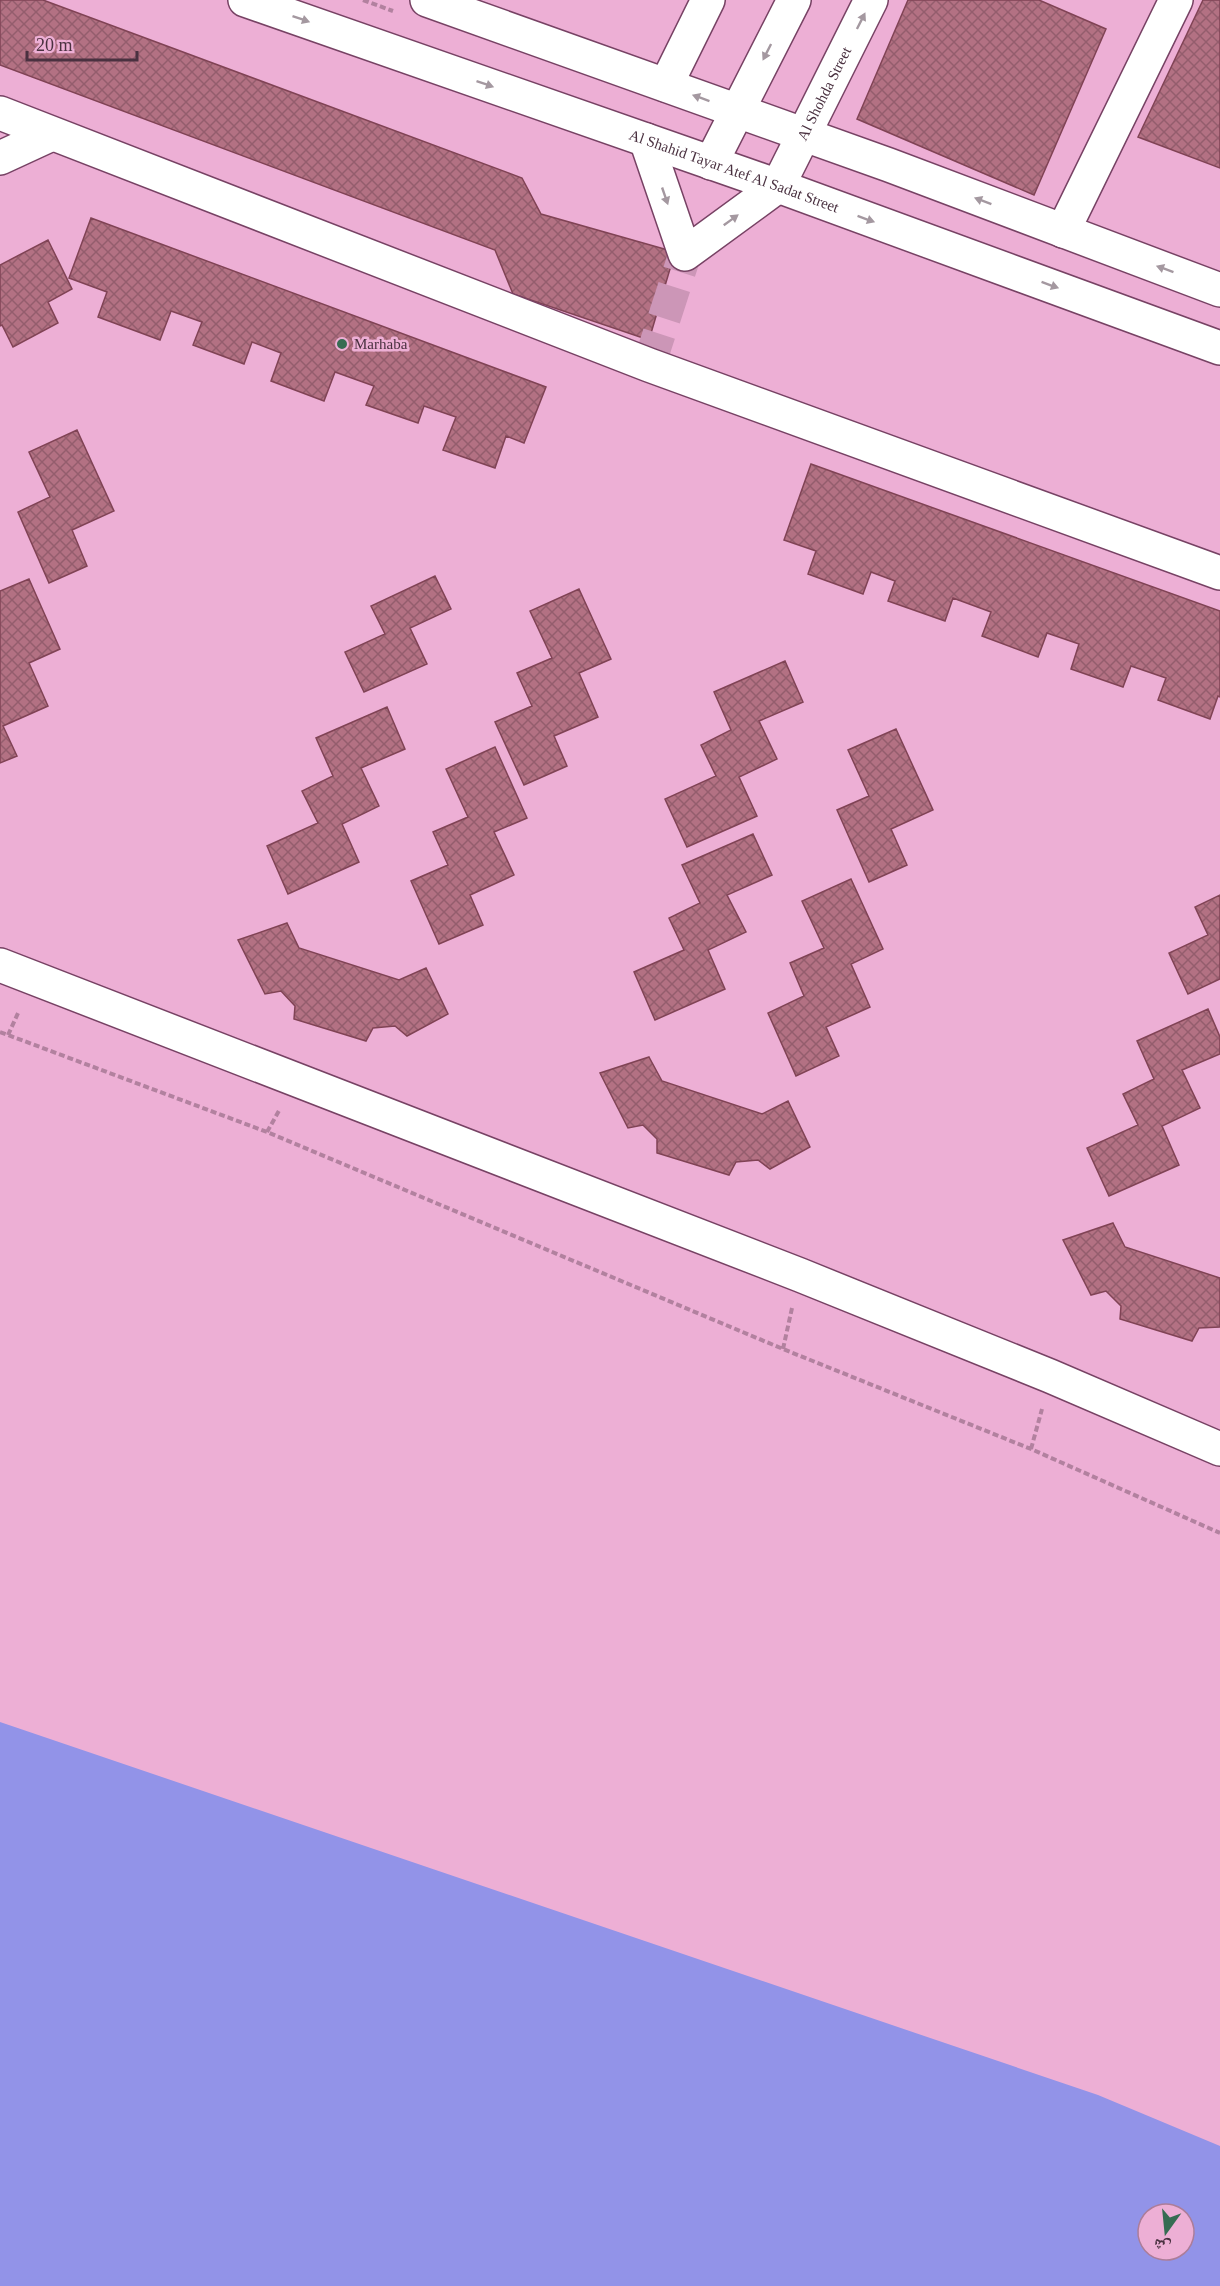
<svg xmlns="http://www.w3.org/2000/svg" width="1220" height="2286" font-family="'Times New Roman','Noto Naskh Arabic',serif">
<style>
.water{fill:#9293e8;fill-rule:evenodd}
.building{fill:url(#building-cross-hatch);stroke:#804355;stroke-width:1.5}
.lines{fill:none;stroke-linecap:round;stroke-linejoin:round}
.minor-tunnel{stroke:#cc96b7;stroke-width:33;stroke-dasharray:33 16;stroke-linecap:butt}
.minor-casing{stroke:#774264;stroke-width:36}
.path{stroke:#b2819f;stroke-width:4;stroke-dasharray:6 3;stroke-linecap:butt}
.minor{stroke:#fff;stroke-width:33}
.oneway{fill:#a498a0}
.poi-dot{fill:#366c53;stroke:#edafd5;stroke-width:2}
.labels{text-anchor:middle;dominant-baseline:central;stroke-width:5;stroke-linejoin:round;paint-order:stroke}
.street-label{font-size:15px;fill:#4a3140;stroke:#edafd5}
.poi-label{font-size:15px;fill:#4a3140;stroke:#edafd5;text-anchor:start}
</style>
<defs>
<pattern id="building-cross-hatch" width="8" height="8" patternUnits="userSpaceOnUse" patternTransform="scale(1.5)"><rect width="8" height="8" fill="#b37183"/><path d="M0 0l8 8M0 8l8-8" fill="none" stroke="#945d6d"/></pattern>
</defs>
<rect width="100%" height="100%" fill="#edafd5"/>
<!-- water -->
<path class="water" d="M0,1722L1098,2095L1220,2146V2286H0ZM1148,2214H1184V2250H1148Z"/>
<!-- building -->
<path class="building" d="M0,0H43L522,178L541,214L675,252L649,340L513,294L495,250L0,65Z
M908,0H1039L1106,29L1034,195L857,119Z
M1203,0H1220V168L1138,137Z
M91,218L546,387L524,443L506,436L495,468L443,450L456,417L424,406L418,423L366,405L374,386L335,372L324,401L271,381L281,353L252,342L244,364L193,345L202,322L171,311L160,340L98,317L107,292L69,278Z
M48,240L72,289L48,302L58,323L13,347L2,325L0,326V265Z
M77,430L114,511L72,530L87,566L49,583L18,512L50,497L29,452Z
M811,464L1220,611V697L1218,696L1210,719L1158,700L1166,678L1131,666L1123,687L1071,669L1079,644L1047,633L1038,657L982,636L991,612L953,598L945,621L888,601L895,581L871,572L863,594L808,574L816,551L784,540Z
M435,576L451,609L410,628L427,664L364,692L345,652L385,634L371,606Z
M29,579L60,649L29,663L48,706L3,726L17,756L0,763V591Z
M579,589L611,659L579,673L598,717L554,736L567,766L524,785L495,722L532,706L517,673L552,658L530,611Z
M785,661L803,702L759,721L777,759L739,777L757,816L687,847L665,799L716,776L701,745L731,730L714,692Z
M387,707L405,749L361,768L379,806L342,824L359,862L288,894L267,846L318,823L302,791L333,776L316,738Z
M896,729L933,810L891,829L907,865L869,882L837,810L869,796L848,750Z
M495,747L527,818L494,832L514,875L470,895L483,925L439,944L411,881L448,865L433,832L468,817L446,769Z
M753,834L772,875L727,895L746,932L708,950L725,989L655,1020L634,972L684,950L669,918L700,903L682,865Z
M851,879L883,949L851,964L870,1007L826,1027L839,1056L796,1076L768,1013L804,996L790,963L824,948L802,901Z
M1220,895V979L1188,994L1169,953L1208,935L1195,907Z
M287,923L299,948L399,980L426,968L448,1014L407,1036L395,1026L373,1028L366,1041L294,1019L295,1006L281,991L265,994L238,940Z
M1208,1009L1220,1037V1054L1182,1070L1200,1108L1162,1126L1179,1165L1109,1196L1087,1148L1138,1125L1123,1094L1154,1079L1137,1041Z
M649,1057L662,1081L762,1114L788,1101L810,1147L770,1169L758,1160L736,1162L729,1175L657,1153V1139L643,1125L628,1128L600,1073Z
M1113,1223L1125,1247L1220,1278V1327L1199,1328L1192,1341L1120,1319L1121,1306L1106,1291L1091,1295L1063,1240Z"/>
<g class="lines">
<!-- minor-tunnel -->
<path class="minor-tunnel" d="M649,365L685,254"/>
<defs>
<g id="minor">
<path id="s1" d="M245,0L778,186L1220,348"/>
<path d="M427,0L889,165L1220,290"/>
<path d="M666,85L708,0"/>
<path d="M0,113L649,365L1220,573"/>
<path id="s2" d="M646,140L685,254L778,186L871,0"/>
<path d="M0,158L52,134"/>
<path d="M711,163L794,0"/>
<path d="M1063,231L1176,0"/>
<path d="M0,965L800,1275L1050,1376L1220,1449"/>
</g>
</defs>
<!-- minor casing -->
<use href="#minor" class="minor-casing"/>
<!-- path -->
<path class="path" d="M363,0L393,11
M0,1032L267,1132L783,1349L1031,1449L1220,1533
M8,1035L19,1011
M267,1132L280,1109
M783,1349L792,1308
M1031,1449L1042,1409"/>
<!-- minor -->
<use href="#minor" class="minor"/>
</g>
<!-- one-way arrows -->
<defs><path id="oneway-solid" d="M-6-.8H1V-3.2L6.5 0L1 3.2V.8H-6Z" transform="scale(1.5)"/></defs>
<g class="oneway">
<use href="#oneway-solid" transform="translate(301 19) rotate(19)"/>
<use href="#oneway-solid" transform="translate(861 21) rotate(-63)"/>
<use href="#oneway-solid" transform="translate(767 52) rotate(117)"/>
<use href="#oneway-solid" transform="translate(485 84) rotate(19)"/>
<use href="#oneway-solid" transform="translate(701 98) rotate(-160)"/>
<use href="#oneway-solid" transform="translate(665 196) rotate(71)"/>
<use href="#oneway-solid" transform="translate(983 201) rotate(-159)"/>
<use href="#oneway-solid" transform="translate(866 219) rotate(20)"/>
<use href="#oneway-solid" transform="translate(731 220) rotate(-36)"/>
<use href="#oneway-solid" transform="translate(1165 269) rotate(-160)"/>
<use href="#oneway-solid" transform="translate(1050 285) rotate(20)"/>
</g>
<!-- markers -->
<circle class="poi-dot" cx="342" cy="344" r="6"/>
<g class="labels">
<!-- street labels -->
<g class="street-label">
<text stroke="none"><textPath href="#s2" startOffset="339">Al Shohda Street</textPath></text>
<text stroke="none"><textPath href="#s1" startOffset="518">Al Shahid Tayar Atef Al Sadat Street</textPath></text>
</g>
<!-- poi labels -->
<g class="poi-label">
<text x="354" y="344">Marhaba</text>
</g>
</g>
<!-- north arrow -->
<g transform="translate(1166 2232) rotate(195)"><circle r="28" fill="#edafd5" stroke="#ac7d99" stroke-width="1.5"/>
<path d="M0-4.5L10 22L0 15L-10 22Z" fill="#366c53"/>
<text y="-9" font-size="16" font-weight="bold" text-anchor="middle" fill="#4a3140">ش</text>
</g>
<!-- scale -->
<path d="M27 51v9h110v-9" fill="none" stroke="#4a3140" stroke-width="3"/>
<text x="36" y="51" font-size="18" fill="#4a3140" stroke="#edafd5" stroke-width="4.5" paint-order="stroke">20 m</text>
</svg>
